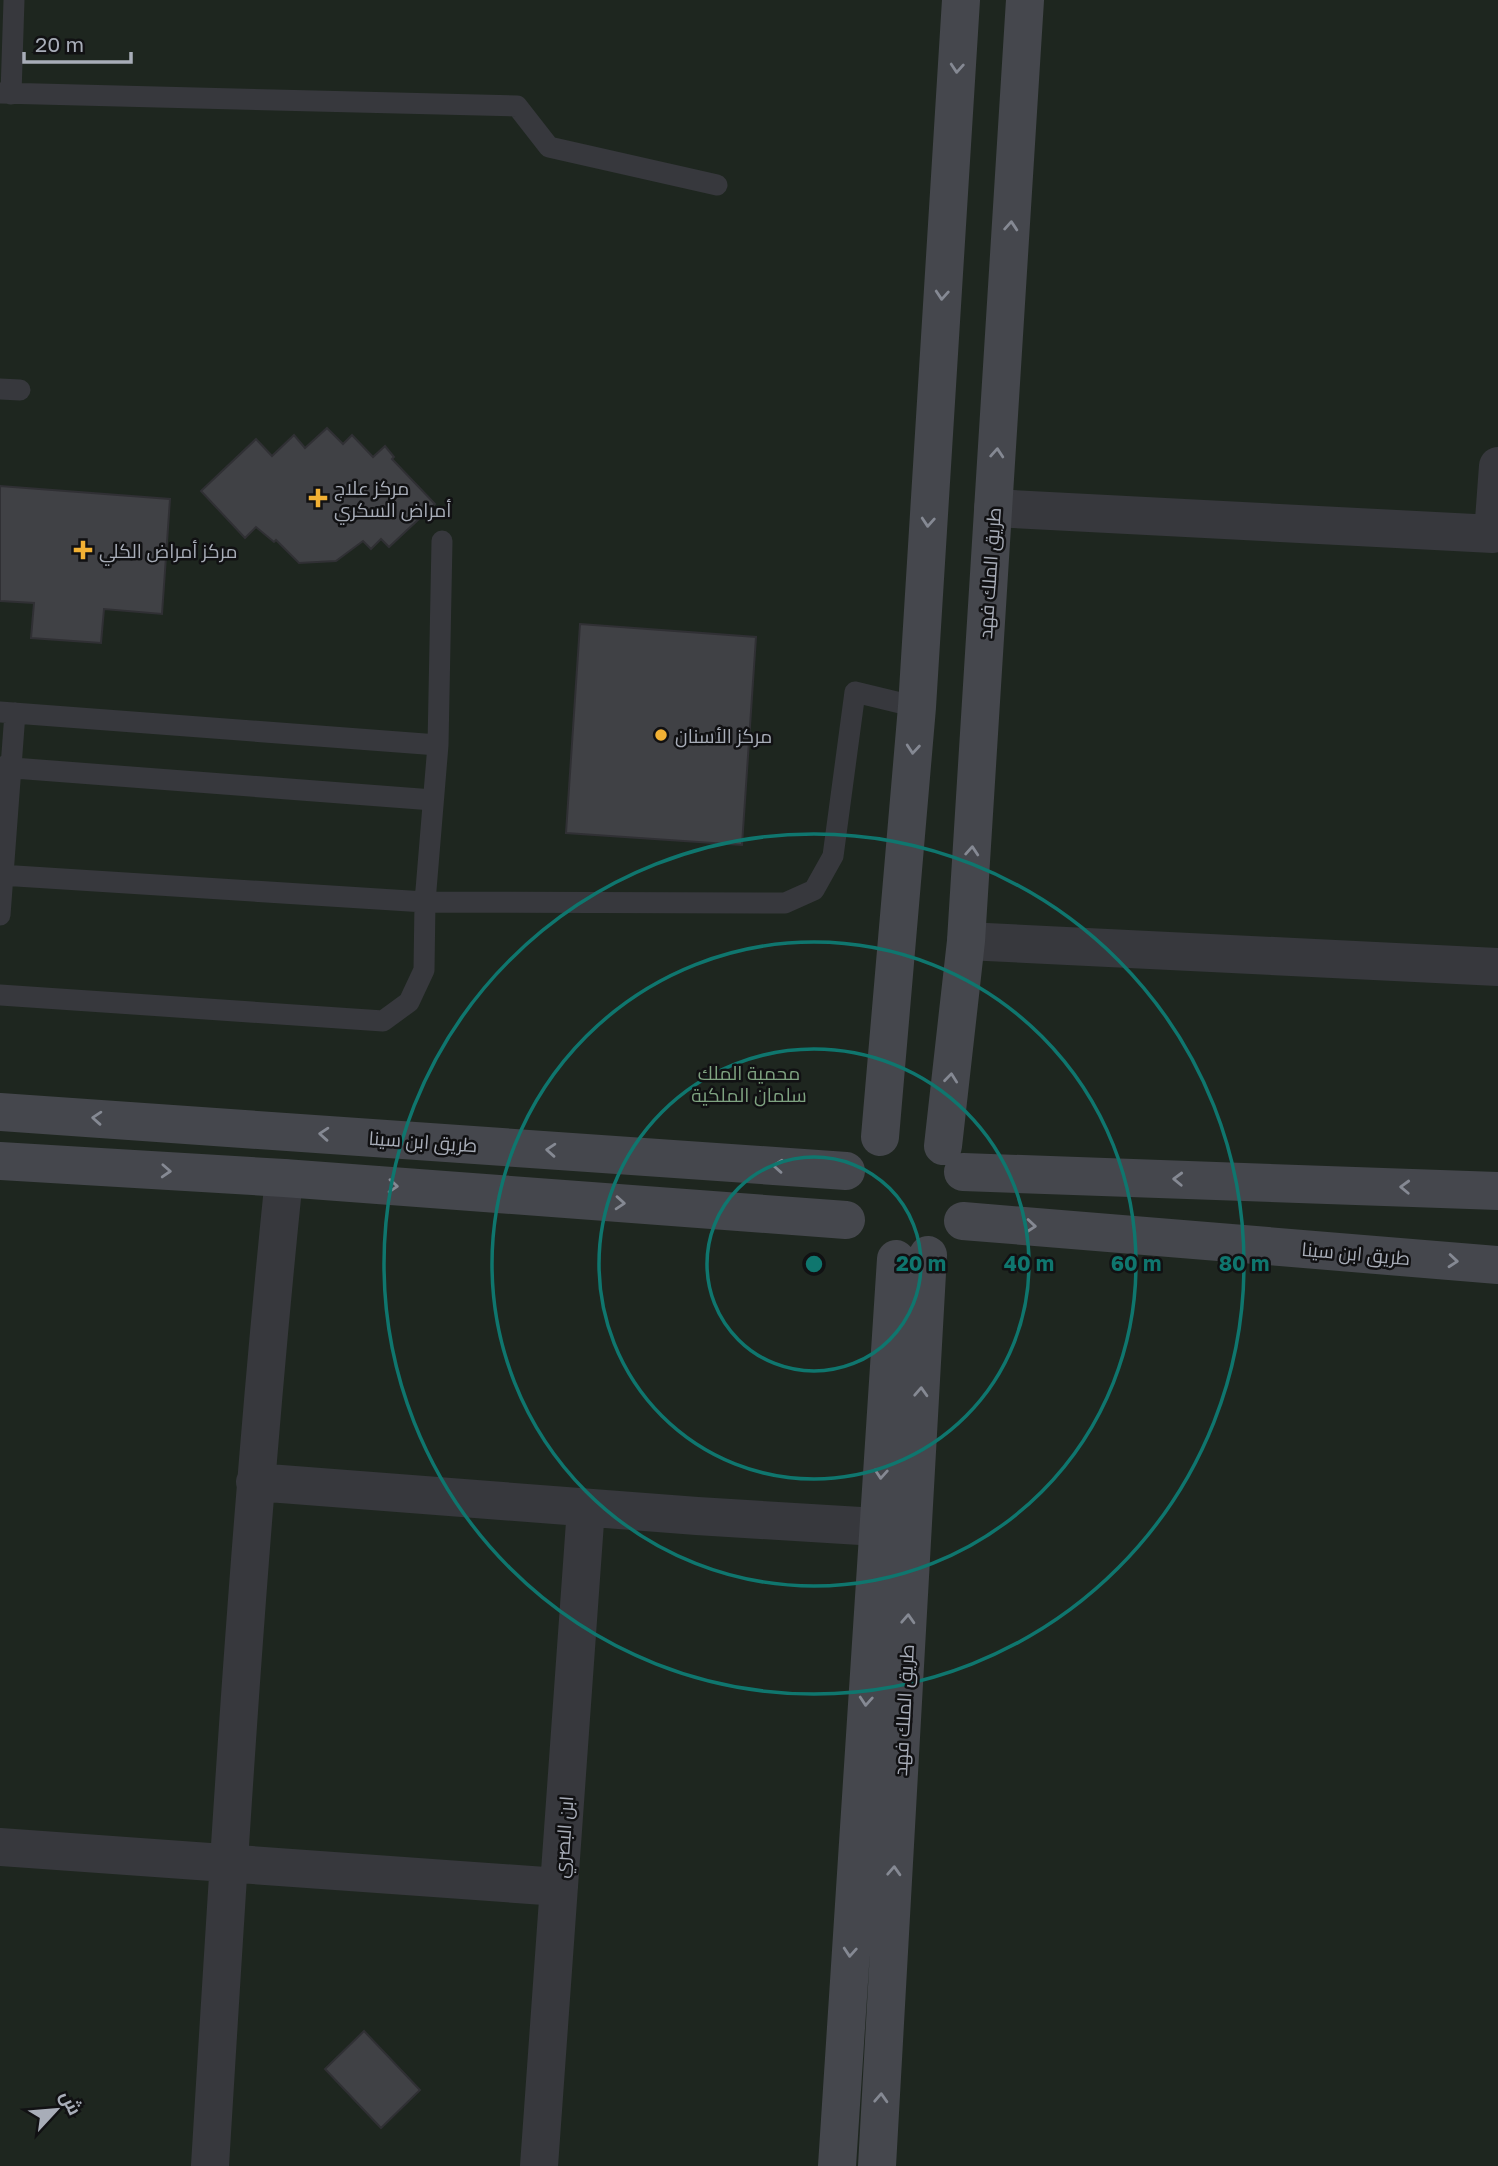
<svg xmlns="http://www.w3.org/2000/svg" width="1498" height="2166" font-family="'Golos Text',Cairo,sans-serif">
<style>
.green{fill:#1e261f}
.building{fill:#404145;stroke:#303034;stroke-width:2}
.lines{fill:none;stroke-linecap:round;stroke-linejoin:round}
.lane{stroke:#37383d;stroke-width:21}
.street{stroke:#37383d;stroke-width:38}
.secondary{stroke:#45474d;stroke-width:38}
.oneway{stroke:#858993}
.ring{fill:none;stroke:#0f766e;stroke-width:3.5}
.poi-dot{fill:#f2b134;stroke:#111113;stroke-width:2.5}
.labels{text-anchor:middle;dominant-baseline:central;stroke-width:5;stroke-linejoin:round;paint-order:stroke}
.poi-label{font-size:19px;fill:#a8adb8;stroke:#111113;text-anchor:start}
.street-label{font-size:19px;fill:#a8adb8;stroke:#111113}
.park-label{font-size:19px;fill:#7fa381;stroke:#111113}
.centre{fill:#0f766e;stroke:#111113;stroke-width:3.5}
.ring-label{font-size:21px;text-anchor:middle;font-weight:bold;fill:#0f766e;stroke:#111113;stroke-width:5;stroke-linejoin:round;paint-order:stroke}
</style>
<rect width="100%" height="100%" fill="#161618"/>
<!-- green -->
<path class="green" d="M0,0H1498V2166H0Z"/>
<!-- building -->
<path class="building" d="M327,428L343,444L352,435L373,457L385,446L394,457L392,459L435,504L389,547L381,539L371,549L363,541L336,561L299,563L276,540L274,542L256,527L245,538L201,491L256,439L272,456L294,435L305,448Z
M0,486L170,499L162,614L104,609L101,643L31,638L34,603L0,601Z
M580,624L756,637L742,845L566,833Z
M364,2031L420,2090L381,2128L325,2069Z"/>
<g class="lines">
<!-- lane -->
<path class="lane" d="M0,93L517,106L549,147L717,185
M11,94L14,0
M0,389L20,390
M0,712L438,745L442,541
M438,745L425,902L785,903L814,890L833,856L855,692L917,707
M0,767L433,800
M0,875L425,902L424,970L409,1002L383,1021L0,995
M0,915L15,713"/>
<!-- street -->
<path class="street" d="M993,508L1493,534L1498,466
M966,941L1498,967
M255,1482L697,1516L877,1527
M0,1847L559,1887
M210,2166C230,1836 250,1507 284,1178
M539,2166L586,1508"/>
<!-- secondary -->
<path class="secondary" d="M0,1112L846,1171
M880,1137L917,707L961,0
M943,1146L966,941L1025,0
M0,1161L284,1178L846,1220
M963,1172L1498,1191
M963,1221L1498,1265
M837,2166L896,1259
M877,2166L928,1255"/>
</g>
<!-- one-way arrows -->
<defs><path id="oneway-chevron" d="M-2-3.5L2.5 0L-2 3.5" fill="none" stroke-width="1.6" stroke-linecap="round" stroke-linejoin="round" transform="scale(1.75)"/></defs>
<g class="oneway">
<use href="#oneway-chevron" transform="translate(957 68) rotate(94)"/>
<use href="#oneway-chevron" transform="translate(1011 226) rotate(-86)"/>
<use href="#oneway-chevron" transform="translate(942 295) rotate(94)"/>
<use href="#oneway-chevron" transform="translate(997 453) rotate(-86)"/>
<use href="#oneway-chevron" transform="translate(928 522) rotate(94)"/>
<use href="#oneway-chevron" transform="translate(913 749) rotate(95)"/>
<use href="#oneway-chevron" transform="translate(972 851) rotate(-86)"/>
<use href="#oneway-chevron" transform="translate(951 1078) rotate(-84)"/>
<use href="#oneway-chevron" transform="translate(97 1118) rotate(-176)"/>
<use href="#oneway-chevron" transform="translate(324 1134) rotate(-176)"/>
<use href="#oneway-chevron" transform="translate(551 1150) rotate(-176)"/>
<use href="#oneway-chevron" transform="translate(778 1166) rotate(-176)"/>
<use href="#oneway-chevron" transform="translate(166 1171) rotate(3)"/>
<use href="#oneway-chevron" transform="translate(1178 1179) rotate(-178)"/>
<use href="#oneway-chevron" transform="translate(393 1186) rotate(4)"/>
<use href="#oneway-chevron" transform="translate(1405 1187) rotate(-178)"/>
<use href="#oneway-chevron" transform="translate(620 1203) rotate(4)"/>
<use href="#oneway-chevron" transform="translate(1031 1226) rotate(5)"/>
<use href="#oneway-chevron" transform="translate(1453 1261) rotate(5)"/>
<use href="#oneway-chevron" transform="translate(921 1392) rotate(-87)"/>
<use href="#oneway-chevron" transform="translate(881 1474) rotate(94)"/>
<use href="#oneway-chevron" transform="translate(908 1619) rotate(-87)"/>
<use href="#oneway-chevron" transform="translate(866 1701) rotate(94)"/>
<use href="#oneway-chevron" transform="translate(894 1871) rotate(-87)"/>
<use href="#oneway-chevron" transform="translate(850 1952) rotate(94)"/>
<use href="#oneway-chevron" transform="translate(881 2098) rotate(-87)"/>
</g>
<!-- distance rings -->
<g class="ring">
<circle cx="814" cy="1264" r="107"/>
<circle cx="814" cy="1264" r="215"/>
<circle cx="814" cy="1264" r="322"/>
<circle cx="814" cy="1264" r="430"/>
</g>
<!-- markers -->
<g class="poi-dot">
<path d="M314.5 487.5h7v7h7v7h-7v7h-7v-7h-7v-7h7z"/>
<path d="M79.5 539.5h7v7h7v7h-7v7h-7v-7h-7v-7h7z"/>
<circle cx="661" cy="735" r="7"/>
</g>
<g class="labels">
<!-- poi labels -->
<g class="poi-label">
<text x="334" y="487">مركز علاج<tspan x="334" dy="22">أمراض السكري</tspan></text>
<text x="99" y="550">مركز أمراض الكلي</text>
<text x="675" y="735">مركز الأسنان</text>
</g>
<!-- street labels -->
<g class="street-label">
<text transform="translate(989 573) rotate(-86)">طريق الملك فهد</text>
<text transform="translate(423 1141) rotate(4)">طريق ابن سينا</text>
<text transform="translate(1356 1253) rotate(5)">طريق ابن سينا</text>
<text transform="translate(903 1710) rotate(-87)">طريق الملك فهد</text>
<text transform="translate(563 1837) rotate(-86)">ابن البصري</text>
</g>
<!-- park labels -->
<g class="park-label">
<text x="749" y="1072">محمية الملك<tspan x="749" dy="22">سلمان الملكية</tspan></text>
</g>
</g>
<circle cx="814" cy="1264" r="10" class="centre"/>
<g class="ring-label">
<text x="921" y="1271">20 m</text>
<text x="1029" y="1271">40 m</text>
<text x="1136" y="1271">60 m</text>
<text x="1244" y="1271">80 m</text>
</g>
<!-- north arrow -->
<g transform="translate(56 2110) rotate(64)" stroke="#111113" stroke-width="5" paint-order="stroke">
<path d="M0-5L12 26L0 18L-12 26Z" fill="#a8adb8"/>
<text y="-10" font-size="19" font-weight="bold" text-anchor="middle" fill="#a8adb8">ش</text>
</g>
<!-- scale -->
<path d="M24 52v10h107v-10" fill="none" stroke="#a8adb8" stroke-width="3.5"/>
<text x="35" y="52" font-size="21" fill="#a8adb8" stroke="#111113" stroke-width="5" paint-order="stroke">20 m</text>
</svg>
